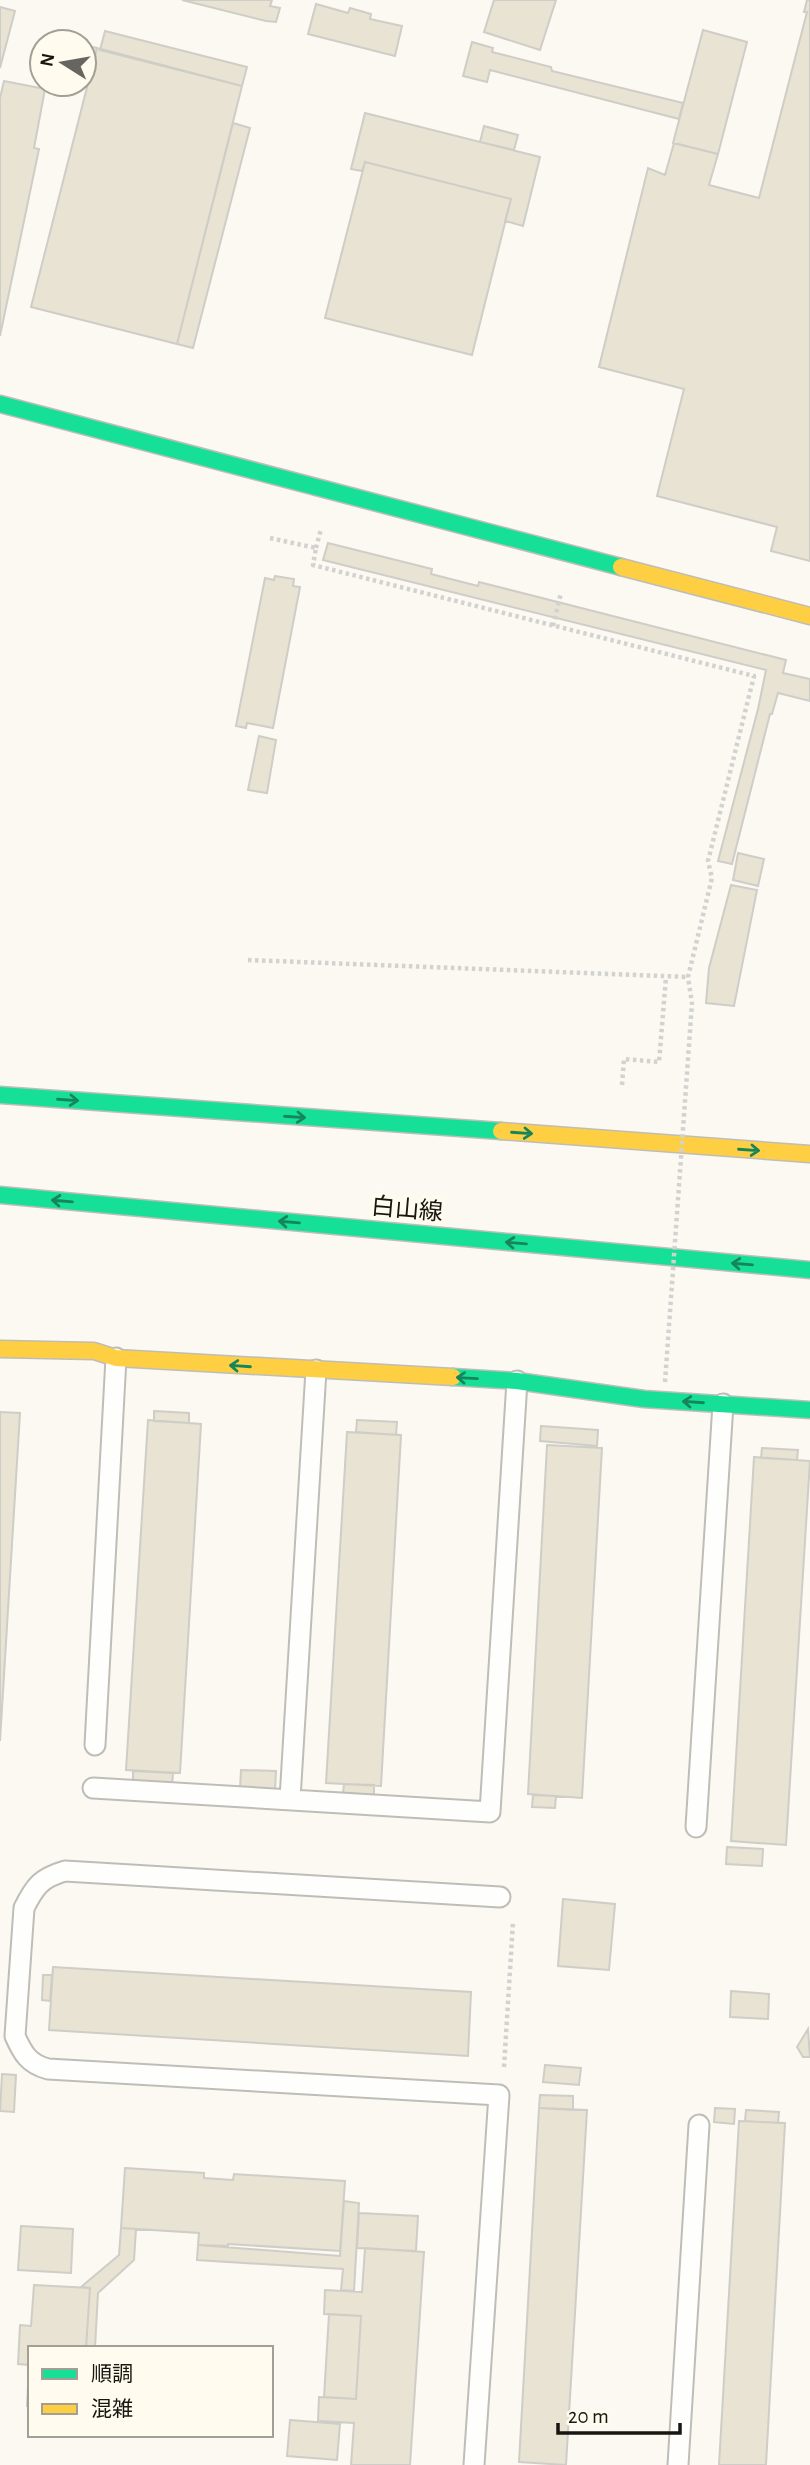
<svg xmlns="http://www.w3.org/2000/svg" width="810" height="2465" font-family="'Alegreya Sans','Noto Sans JP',sans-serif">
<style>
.building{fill:#e8e3d2;stroke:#cecdc7;stroke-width:2}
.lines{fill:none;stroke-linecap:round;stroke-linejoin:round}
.lane-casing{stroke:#bfbdb7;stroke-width:23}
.fast-casing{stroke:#bfbdb7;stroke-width:19}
.slow-casing{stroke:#bfbdb7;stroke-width:19}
.path{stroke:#d2d2d0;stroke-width:4.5;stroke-dasharray:3.5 3.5;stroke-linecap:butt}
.lane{stroke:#fefefd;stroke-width:19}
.fast{stroke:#16e098;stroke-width:16}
.slow{stroke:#ffcf43;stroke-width:16}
.path-bridge{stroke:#d2d2d0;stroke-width:4.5;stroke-dasharray:3.5 3.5;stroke-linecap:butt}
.oneway{stroke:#17855b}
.labels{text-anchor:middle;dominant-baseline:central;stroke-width:7;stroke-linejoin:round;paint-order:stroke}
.street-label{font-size:24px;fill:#181610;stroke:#fffbee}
</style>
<rect width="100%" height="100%" fill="#fbf9f2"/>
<!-- building -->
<path class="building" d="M182,0H272L270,6L280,8L276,22L266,21Z
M494,0H556L540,50L484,32Z
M807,0H810V561L771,551L777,527L657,496L684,389L599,367L648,168L665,175L674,143L718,154L709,185L759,198L807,12H804Z
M316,4L348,13L350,8L371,14L370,19L402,26L395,56L308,34Z
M0,7L15,11L0,68Z
M703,30L747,42L718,154L673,143Z
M105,31L247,67L242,86L100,50Z
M472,42L493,48L492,52L551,67L552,71L683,103L679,119L490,70L487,82L463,76Z
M84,45L97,48L88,84L84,83Z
M97,48L242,86L177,344L31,307Z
M4,81L45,89L34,148L39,149L0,336V98Z
M365,113L540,157L523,226L505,221L511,199L365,162L362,171L351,169Z
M233,123L250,128L193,348L177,344Z
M484,126L518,135L514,150L480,142Z
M365,162L511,199L472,355L325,318Z
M328,543L432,569L431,574L478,586L479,582L786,660L783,673L810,679V701L778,693L772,714H770L732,864L718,861L758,709L766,670L323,560Z
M275,576L294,579L293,586L300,587L273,728L247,723L246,728L236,726L265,578L274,580Z
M259,736L276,740L267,793L248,790Z
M738,853L764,859L758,886L733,880Z
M731,885L757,890L734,1006L706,1003L709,968Z
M154,1411L189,1413V1423L154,1421Z
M0,1412L20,1413L0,1741Z
M148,1420L201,1424L180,1773L126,1770Z
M357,1420L397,1422L396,1435L356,1432Z
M541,1426L598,1430L597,1446L540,1441Z
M347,1432L401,1435L381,1786L326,1783Z
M547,1445L602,1448L582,1798L528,1794Z
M762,1448L798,1450L797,1460L761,1458Z
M754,1457L810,1461L786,1845L731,1841Z
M241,1770L276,1771L275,1791L240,1789Z
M133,1771L173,1773L172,1786L133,1784Z
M344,1784L374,1785V1795L343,1793Z
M533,1795L556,1796L555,1808L532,1807Z
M727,1847L763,1849L762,1866L726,1864Z
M563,1899L615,1904L609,1970L558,1966Z
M53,1967L471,1992L468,2056L49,2030Z
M43,1975H52L50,2001L42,2000Z
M731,1991L769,1994L768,2019L730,2017Z
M808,2029L810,2057H803L797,2047Z
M545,2065L581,2068L579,2085L543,2082Z
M2,2074L16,2075L14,2112L0,2111Z
M540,2095L573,2096V2110L539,2108Z
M539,2108L587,2110L566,2465L519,2462Z
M715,2108L735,2109L734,2124L714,2122Z
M746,2110L779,2112L778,2123L745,2121Z
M739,2121L785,2123L766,2465H719Z
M125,2168L204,2173V2178L233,2180L234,2174L345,2181L340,2251L228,2244V2246L198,2245L199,2233L121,2228Z
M344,2201L359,2203L354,2291L341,2290L343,2269L197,2260L198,2245L340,2256Z
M359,2213L418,2216L416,2251L357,2248Z
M21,2226L73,2229L71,2273L18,2270Z
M121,2228L136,2229L134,2260L98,2293L95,2348H86L90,2288L81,2287L119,2255Z
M365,2248L424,2252L410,2465H351L354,2423L318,2421L319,2397L356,2399L361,2316L324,2314L325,2290L362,2292Z
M34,2285L90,2288L86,2348H30V2406H27L29,2365L18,2364L20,2325L31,2326Z
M329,2314L361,2316L356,2399L324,2397Z
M290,2420L340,2424L337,2460L287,2456Z"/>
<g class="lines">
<defs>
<path id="lane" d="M95,1745L116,1358
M93,1788L490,1812L517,1381
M290,1799L316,1370
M696,1827L723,1404
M474,2465L499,2095L48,2069C29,2064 23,2054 15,2036L24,1908C35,1886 41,1878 65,1871L500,1897
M678,2465L699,2125"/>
<path id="fast" d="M0,404L621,567
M0,1095L501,1131
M0,1195L810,1270
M453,1377L517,1381L644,1399L810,1410"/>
<path id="slow" d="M621,567L810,616
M501,1131L810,1154
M0,1349L94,1351L116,1358L453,1377"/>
</defs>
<!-- lane casing -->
<use href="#lane" class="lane-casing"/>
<!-- fast casing -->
<use href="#fast" class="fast-casing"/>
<!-- slow casing -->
<use href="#slow" class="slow-casing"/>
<!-- path -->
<path class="path" d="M270,538L316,548L313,565L754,676L708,861L712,878L688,977L692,1003
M316,548L321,529
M553,626L561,593
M248,960L688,977
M622,1085L624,1059L659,1062L666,977
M504,2067L513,1922"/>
<!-- lane -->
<use href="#lane" class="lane"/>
<!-- fast -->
<use href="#fast" class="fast"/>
<!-- slow -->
<use href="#slow" class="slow"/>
<!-- path-bridge -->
<path class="path-bridge" d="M665,1382L692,1003"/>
</g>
<!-- one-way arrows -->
<defs><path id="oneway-shaft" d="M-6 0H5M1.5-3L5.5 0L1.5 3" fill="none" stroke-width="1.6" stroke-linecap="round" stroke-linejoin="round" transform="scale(1.75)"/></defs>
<g class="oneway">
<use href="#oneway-shaft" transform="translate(68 1100) rotate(4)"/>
<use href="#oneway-shaft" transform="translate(295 1117) rotate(4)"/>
<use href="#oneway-shaft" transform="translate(522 1133) rotate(4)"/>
<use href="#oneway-shaft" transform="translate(749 1150) rotate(4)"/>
<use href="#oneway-shaft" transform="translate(62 1201) rotate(-175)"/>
<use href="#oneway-shaft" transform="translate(289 1222) rotate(-175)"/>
<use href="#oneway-shaft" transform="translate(516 1243) rotate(-175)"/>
<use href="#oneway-shaft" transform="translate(742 1264) rotate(-175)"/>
<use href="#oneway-shaft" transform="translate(240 1366) rotate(-176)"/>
<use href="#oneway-shaft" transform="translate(467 1378) rotate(-177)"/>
<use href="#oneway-shaft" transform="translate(693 1402) rotate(-176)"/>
</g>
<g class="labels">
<!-- street labels -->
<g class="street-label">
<text transform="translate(407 1210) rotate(5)">白山線</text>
</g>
</g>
<!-- legend -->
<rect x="28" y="2346" width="245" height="91" fill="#fffbee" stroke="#a39f95" stroke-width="2"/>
<rect x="42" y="2369" width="35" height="10" fill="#16e098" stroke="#a39f95" stroke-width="2"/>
<text x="91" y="2381" font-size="21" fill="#181610">順調</text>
<rect x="42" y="2404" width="35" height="10" fill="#ffcf43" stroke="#a39f95" stroke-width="2"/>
<text x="91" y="2416" font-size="21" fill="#181610">混雑</text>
<!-- north arrow -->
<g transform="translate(63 63) rotate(281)"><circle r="33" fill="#fffbee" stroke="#a39f95" stroke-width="2"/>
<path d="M0-5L12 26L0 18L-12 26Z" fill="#67655f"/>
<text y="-10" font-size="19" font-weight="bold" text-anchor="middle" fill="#181610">N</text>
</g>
<!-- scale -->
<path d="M558 2423v10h122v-10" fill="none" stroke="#181610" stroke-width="3.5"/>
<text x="568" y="2423" font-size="21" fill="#181610" stroke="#fffbee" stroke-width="5" paint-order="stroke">20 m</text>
</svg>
